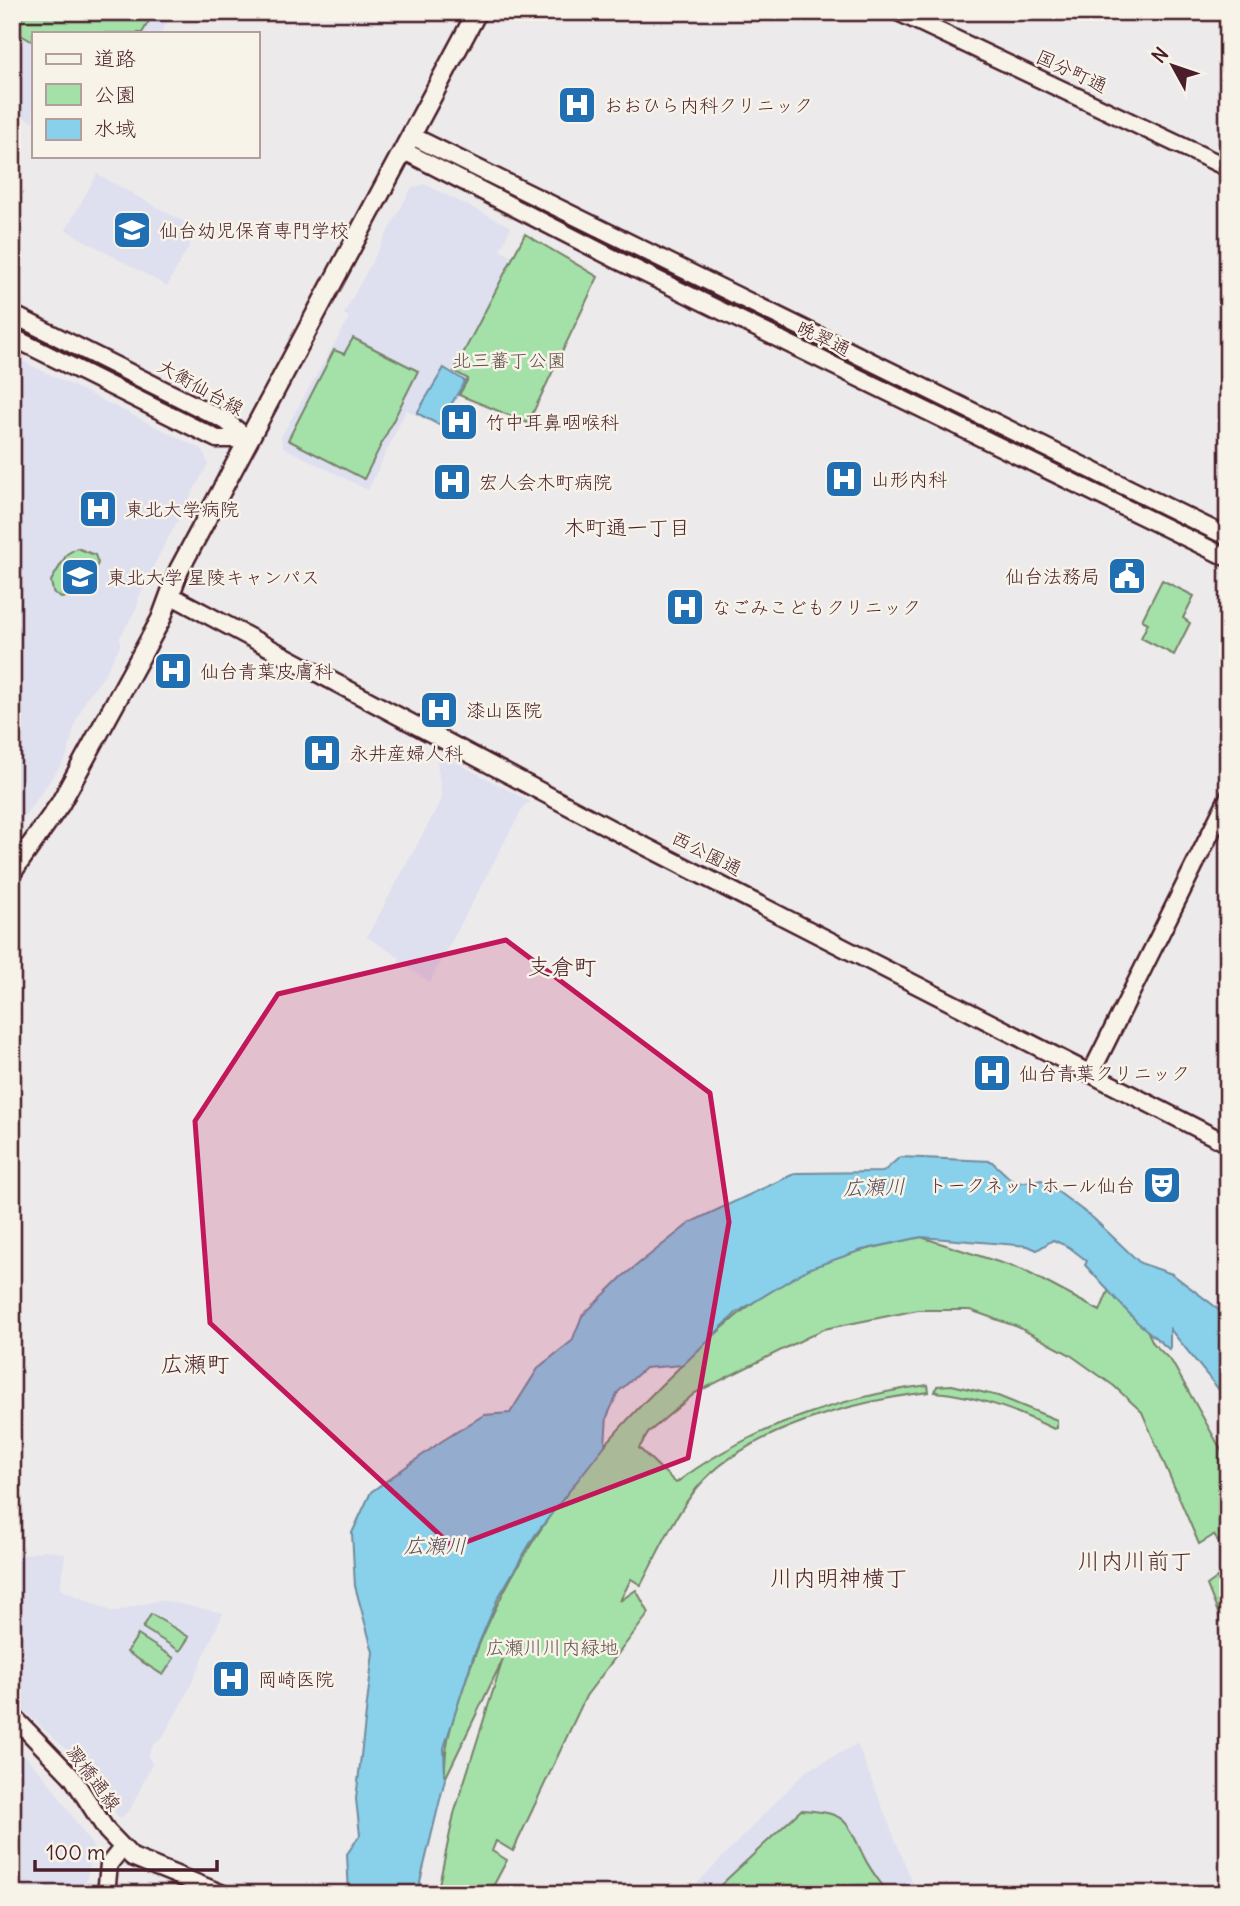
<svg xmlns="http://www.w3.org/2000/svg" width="1240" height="1906" font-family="Delius,'Klee One',sans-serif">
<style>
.built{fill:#dedfef}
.green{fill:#a4e1a8;stroke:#77806a;stroke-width:2}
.water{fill:#89d1ea;stroke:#708a9e;stroke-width:2}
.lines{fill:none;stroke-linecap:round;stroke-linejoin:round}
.secondary-casing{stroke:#4a1f2b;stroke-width:21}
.primary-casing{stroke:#4a1f2b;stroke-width:23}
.secondary{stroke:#f7f3e8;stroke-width:16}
.primary{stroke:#f7f3e8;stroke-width:18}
.marked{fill:#c2185b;fill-opacity:0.2;stroke:#c2185b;stroke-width:5;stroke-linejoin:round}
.labels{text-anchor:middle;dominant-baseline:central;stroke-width:5;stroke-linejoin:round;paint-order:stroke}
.street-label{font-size:19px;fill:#4a1f2b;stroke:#f7f3e8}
.poi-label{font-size:19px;fill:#4a1f2b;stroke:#f7f3e8;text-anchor:start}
.park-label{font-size:19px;fill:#60504a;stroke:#f7f3e8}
.neighbourhood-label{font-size:21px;fill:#4a1f2b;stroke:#f7f3e8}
.water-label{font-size:21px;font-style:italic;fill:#5a4c5b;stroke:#f7f3e8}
.quarter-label{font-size:23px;fill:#4a1f2b;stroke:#f7f3e8}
</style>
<rect width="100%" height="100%" fill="#eceaeb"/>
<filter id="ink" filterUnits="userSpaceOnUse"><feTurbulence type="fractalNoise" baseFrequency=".0143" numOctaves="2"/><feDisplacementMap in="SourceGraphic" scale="14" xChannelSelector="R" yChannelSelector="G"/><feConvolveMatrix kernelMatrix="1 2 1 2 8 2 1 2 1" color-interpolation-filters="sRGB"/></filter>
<g filter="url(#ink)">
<!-- built -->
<path class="built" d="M12,12H173L161,33H33V122L12,110Z
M97,174L198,230L167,286L66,230Z
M424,184L511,227L500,250L512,257L454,371L468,379L442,428L406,410L368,490L283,447L281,437L346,324L349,317L344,314L411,189Z
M12,356L203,450L208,464L159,555L138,599V605L120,637V646L103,677L87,697L76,721L66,758L12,833Z
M436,752L531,802L524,805L430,982L398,962L400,958L367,937L442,799Z
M45,1550L65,1554L60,1589L113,1612L160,1600L223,1613L188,1691L163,1737L153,1745L148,1756L152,1764L131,1808L120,1819L78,1760L12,1700V1558Z
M857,1744L917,1894H687L805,1772Z
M23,1754L49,1782L93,1847L84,1894H12V1755Z"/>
<!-- green -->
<path class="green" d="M25,12H154L142,33H33V42L14,31Z
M525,234L598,277L528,423L459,395L468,379L454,371Z
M353,338L418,371L364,479L288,440L334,350L344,354Z
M77,548L95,555L98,563C92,576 77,596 61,598L53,592L51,581L67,554Z
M1162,580L1194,596L1183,618L1190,623L1174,655L1141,638L1148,623L1142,620Z
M921,1237L1023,1270L1100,1311L1109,1289L1147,1330L1153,1343L1172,1362L1228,1462V1558L1214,1535L1199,1544L1142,1412L1114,1386L1069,1354L1018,1327L970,1310H918L824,1329L695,1393L649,1432L639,1448L676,1483C747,1429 840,1397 928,1385L929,1392C856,1401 746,1429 697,1488C674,1516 658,1553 641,1585L631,1579L620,1601L636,1590L649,1613L586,1696L513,1851L496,1841L492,1851L507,1860L489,1894H437L454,1814L503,1659L445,1779C444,1743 451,1726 462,1692C502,1564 585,1456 682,1365C722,1328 754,1296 804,1271C840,1253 882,1246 921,1237Z
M952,1385L998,1396L1057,1420V1428L1054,1429C1015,1410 978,1396 935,1392L937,1386Z
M1228,1570V1638L1207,1585Z
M151,1614L189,1637L180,1651L143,1628Z
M138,1635L174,1658L163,1675L127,1652Z
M801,1810C847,1813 845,1818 864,1857C870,1870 880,1882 889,1894H711Z"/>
<!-- water -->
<path class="water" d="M444,368L465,381L439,425L417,413Z
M900,1157L991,1161L1015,1183L1042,1180L1093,1218L1140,1263L1172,1274L1217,1308L1228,1322V1401L1170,1329V1350L1136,1321L1085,1265L1087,1261L1069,1247L1053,1240L1037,1250L1028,1246L921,1237L862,1250L808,1269L736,1313L683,1365L645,1368L618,1392L607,1417L605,1445L535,1535L498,1598L473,1657L444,1748L445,1779L417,1894H349L347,1854L360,1835L356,1799L373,1652L355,1586L352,1533L371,1492L442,1441L484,1415L510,1413L539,1367L572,1341L582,1316L622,1277L691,1222L796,1173L883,1172Z"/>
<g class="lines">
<defs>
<path id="secondary" d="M898,12L1228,168
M412,136L1228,537
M404,151L617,260L1228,558
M12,314L226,421L248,439
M12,337L217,439H248
M170,595L619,833L1228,1144
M1091,1073L1228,798
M12,1715L72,1777L107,1831L132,1857L223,1894
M106,1894L109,1864L122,1848"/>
<path id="primary" d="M12,872L60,804L161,619L179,570L477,12"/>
</defs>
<!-- secondary casing -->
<use href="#secondary" class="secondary-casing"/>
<!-- primary casing -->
<use href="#primary" class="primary-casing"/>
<!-- secondary -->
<use href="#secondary" class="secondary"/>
<!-- primary -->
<use href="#primary" class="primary"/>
</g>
</g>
<!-- marked area -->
<path class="marked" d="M506,940L710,1093L729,1222L688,1458L453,1547L210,1323L195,1121L278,994Z"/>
<!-- icons -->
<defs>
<symbol id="hospital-square" viewBox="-11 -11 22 22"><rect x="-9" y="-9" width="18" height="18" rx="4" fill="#1f6fb2" stroke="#f7f3e8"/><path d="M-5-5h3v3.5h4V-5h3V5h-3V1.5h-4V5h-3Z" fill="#fff"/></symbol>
<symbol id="university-square" viewBox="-11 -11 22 22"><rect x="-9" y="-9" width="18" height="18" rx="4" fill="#1f6fb2" stroke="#f7f3e8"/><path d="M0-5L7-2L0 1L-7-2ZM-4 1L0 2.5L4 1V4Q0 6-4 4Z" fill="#fff"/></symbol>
<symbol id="civic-square" viewBox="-11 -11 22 22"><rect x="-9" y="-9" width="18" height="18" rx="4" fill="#1f6fb2" stroke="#f7f3e8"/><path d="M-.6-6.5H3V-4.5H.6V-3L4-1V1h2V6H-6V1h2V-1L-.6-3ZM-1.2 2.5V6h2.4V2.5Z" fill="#fff"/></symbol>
<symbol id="theatre-square" viewBox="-11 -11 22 22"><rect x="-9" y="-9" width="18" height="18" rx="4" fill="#1f6fb2" stroke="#f7f3e8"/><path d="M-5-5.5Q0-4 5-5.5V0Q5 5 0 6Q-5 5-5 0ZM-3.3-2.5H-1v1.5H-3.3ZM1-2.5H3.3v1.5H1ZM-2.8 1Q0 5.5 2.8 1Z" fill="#fff"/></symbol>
</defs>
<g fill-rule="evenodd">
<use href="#hospital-square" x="555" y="83" width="44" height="44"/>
<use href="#university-square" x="110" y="208" width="44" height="44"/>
<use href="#hospital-square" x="437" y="400" width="44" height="44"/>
<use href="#hospital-square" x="822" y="457" width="44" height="44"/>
<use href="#hospital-square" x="430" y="460" width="44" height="44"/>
<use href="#hospital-square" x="76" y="487" width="44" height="44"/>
<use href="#civic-square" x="1105" y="554" width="44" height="44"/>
<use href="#university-square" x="58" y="555" width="44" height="44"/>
<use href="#hospital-square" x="663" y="585" width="44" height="44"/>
<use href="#hospital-square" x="151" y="649" width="44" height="44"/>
<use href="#hospital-square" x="417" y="688" width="44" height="44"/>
<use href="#hospital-square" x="300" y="731" width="44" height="44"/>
<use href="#hospital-square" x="970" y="1051" width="44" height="44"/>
<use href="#theatre-square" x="1140" y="1163" width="44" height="44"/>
<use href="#hospital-square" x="209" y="1657" width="44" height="44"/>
</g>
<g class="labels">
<!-- street labels -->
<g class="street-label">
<text transform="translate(1072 71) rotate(25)">国分町通</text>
<text transform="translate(824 338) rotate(26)">晩翠通</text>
<text transform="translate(201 387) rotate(29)">大衡仙台線</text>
<text transform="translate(707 853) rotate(27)">西公園通</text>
<text transform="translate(94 1778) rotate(53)">澱橋通線</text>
</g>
<!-- poi labels -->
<g class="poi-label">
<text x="604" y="105">おおひら内科クリニック</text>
<text x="159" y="230">仙台幼児保育専門学校</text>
<text x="486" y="422">竹中耳鼻咽喉科</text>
<text x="871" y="479">山形内科</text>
<text x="479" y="482">宏人会木町病院</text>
<text x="125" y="509">東北大学病院</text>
<text x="1100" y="576" text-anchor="end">仙台法務局</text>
<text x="107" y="577">東北大学 星陵キャンパス</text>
<text x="712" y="607">なごみこどもクリニック</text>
<text x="200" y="671">仙台青葉皮膚科</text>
<text x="466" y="710">漆山医院</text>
<text x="349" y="753">永井産婦人科</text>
<text x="1019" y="1073">仙台青葉クリニック</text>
<text x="1135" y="1185" text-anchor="end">トークネットホール仙台</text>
<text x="258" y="1679">岡崎医院</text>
</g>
<!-- park labels -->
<g class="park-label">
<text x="509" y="360">北三蕃丁公園</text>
<text x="552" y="1647">広瀬川川内緑地</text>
</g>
<!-- neighbourhood labels -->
<g class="neighbourhood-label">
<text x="627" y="527">木町通一丁目</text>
</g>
<!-- water labels -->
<g class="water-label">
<text transform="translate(874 1187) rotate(-2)">広瀬川</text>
<text x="435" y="1545">広瀬川</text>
</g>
<!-- quarter labels -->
<g class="quarter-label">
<text x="562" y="966">支倉町</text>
<text x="195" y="1363">広瀬町</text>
<text x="1135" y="1560">川内川前丁</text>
<text x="839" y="1577">川内明神横丁</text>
</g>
</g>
<!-- margin -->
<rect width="1240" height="1906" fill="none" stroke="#f7f3e8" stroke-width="42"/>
<rect x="21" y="21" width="1198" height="1864" fill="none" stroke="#4a1f2b" stroke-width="2.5" filter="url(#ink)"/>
<!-- legend -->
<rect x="32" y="32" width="228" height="126" fill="#f7f3e8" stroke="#b29e9c" stroke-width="2"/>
<rect x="46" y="54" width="35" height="10" fill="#f7f3e8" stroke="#b29e9c" stroke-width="2"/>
<text x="94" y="66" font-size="21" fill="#4a1f2b">道路</text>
<rect x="46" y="84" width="35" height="21" fill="#a4e1a8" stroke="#b29e9c" stroke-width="2"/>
<text x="94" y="102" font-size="21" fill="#4a1f2b">公園</text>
<rect x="46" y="119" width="35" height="21" fill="#89d1ea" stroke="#b29e9c" stroke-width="2"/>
<text x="94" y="136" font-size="21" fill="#4a1f2b">水域</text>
<!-- north arrow -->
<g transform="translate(1173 66) rotate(310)" stroke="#f7f3e8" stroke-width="5" paint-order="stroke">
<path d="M0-5L12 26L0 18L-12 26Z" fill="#4a1f2b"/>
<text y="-10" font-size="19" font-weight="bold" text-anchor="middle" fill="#4a1f2b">N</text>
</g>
<!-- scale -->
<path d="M35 1860v10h182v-10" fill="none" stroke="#4a1f2b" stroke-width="3.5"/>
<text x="46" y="1860" font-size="21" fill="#4a1f2b" stroke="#f7f3e8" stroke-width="5" paint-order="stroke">100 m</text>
</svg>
